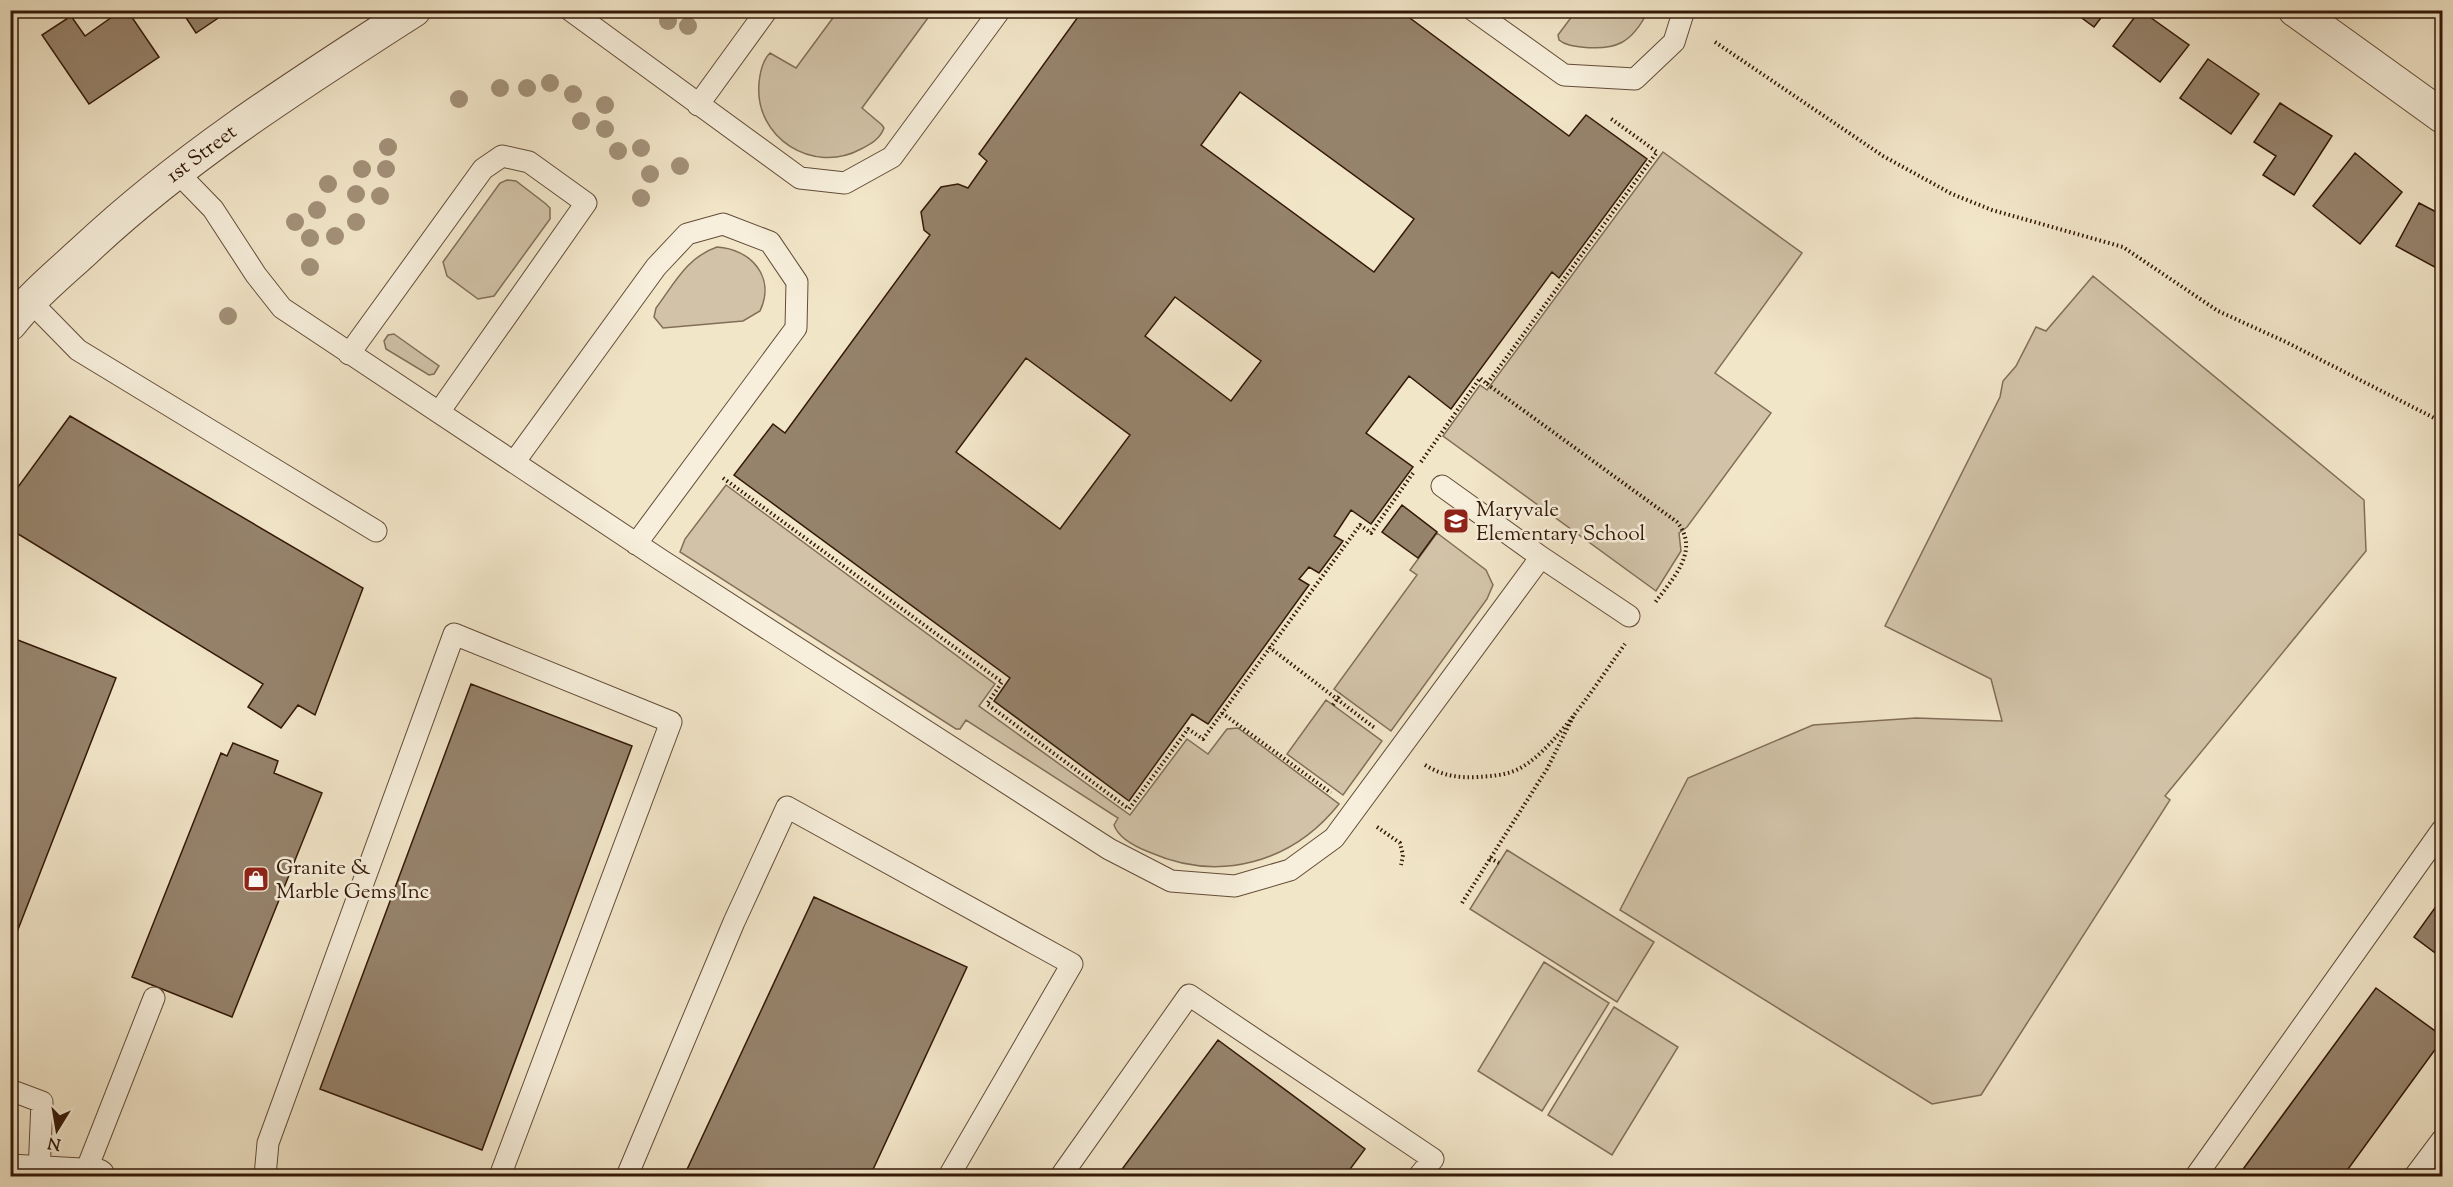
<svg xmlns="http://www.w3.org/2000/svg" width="2453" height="1187" font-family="'Sorts Mill Goudy',serif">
	<rect width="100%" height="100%" fill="#f2e6c9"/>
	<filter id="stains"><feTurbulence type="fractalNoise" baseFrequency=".00333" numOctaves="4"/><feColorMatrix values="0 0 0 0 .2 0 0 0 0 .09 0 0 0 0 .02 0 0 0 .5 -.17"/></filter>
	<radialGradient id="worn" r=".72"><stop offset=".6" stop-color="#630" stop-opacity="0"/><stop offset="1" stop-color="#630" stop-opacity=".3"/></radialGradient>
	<!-- green -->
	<path fill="#d2c3a8" stroke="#826e58" stroke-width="1.5" d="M838 11H933L862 108 882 125 884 128C880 139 871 144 861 149 813 175 754 138 759 83 760 72 762 61 770 53L796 68Z
		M1568 11H1648C1632 43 1616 51 1581 47 1573 46 1565 45 1559 40L1558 35 1573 15Z
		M1663 152 1802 253 1715 373 1771 413 1687 527 1679 533 1681 551 1656 591 1443 436 1480 385 1487 390Z
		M507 180 516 181 546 204 550 208V219L494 296 478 299 447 276 443 262 500 183Z
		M717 247C751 249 776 277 760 311L743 321 663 328 654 317 656 308C674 284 687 257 717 247Z
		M2093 276 2364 500 2366 551 2165 796 2170 800 1981 1095 1932 1104 1620 910 1688 778 1813 725 1916 718 2002 721 1991 679 1885 626 2000 397 2003 381 2016 366 2036 327 2046 331Z
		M394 334 439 366 434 374 429 375 386 349 384 341 388 335Z
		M726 485 995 684 979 706 1130 815 1187 739 1208 754 1227 729 1238 728 1339 804C1292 863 1219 883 1149 852 1136 847 1119 839 1114 825L1118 818 966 720 960 729H956L680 552 685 539Z
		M1437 533 1486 570 1493 585 1487 599 1391 731 1334 689 1417 575 1410 570Z
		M1326 700 1382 741 1343 795 1287 754Z
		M1507 850 1654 942 1617 1002 1470 909Z
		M1544 962 1609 1003 1542 1111 1478 1071Z
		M1614 1007 1678 1047 1612 1155 1548 1115Z"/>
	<!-- building -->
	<path fill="#96836c" stroke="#331807" stroke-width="1.5" fill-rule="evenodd" d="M122 10H127L159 57 89 104 42 35 71 16 85 36Z
		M181 10H230L196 33Z
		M1083 10H1399L1569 136 1586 115 1647 159 1559 278 1552 272 1451 409 1409 376 1366 433 1413 467 1371 524 1351 510 1334 536 1343 541 1319 573 1309 567 1299 579 1309 585 1208 724 1192 714 1129 801 994 701 1010 678 734 475 773 424 785 433 930 235 924 230 921 212 941 187 958 184 968 188 987 161 979 154ZM1240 92 1414 219 1374 272 1201 145ZM1175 297 1261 361 1231 401 1145 336ZM1026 358 1130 435 1060 529 956 452Z
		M2071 10H2107L2094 27Z
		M2140 10 2189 45 2160 82 2113 46Z
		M2208 59 2259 94 2231 134 2180 98Z
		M2280 103 2332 136 2294 195 2263 175 2276 156 2254 142Z
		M2355 153 2402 192 2360 244 2313 206Z
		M2419 203 2442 215V271L2396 246Z
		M70 416 363 588 315 715 298 705 281 728 248 707 263 684 10 529V498Z
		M1402 505 1437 532 1418 558 1382 532Z
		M10 637 116 678 10 950Z
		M471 684 632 746 482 1150 320 1089Z
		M233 743 278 761 274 773 322 793 232 1017 132 977 221 753 227 756Z
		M814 897 967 967 870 1176H684Z
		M2442 898V958L2414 937Z
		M2376 988 2442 1036V1040L2343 1176H2238Z
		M1218 1040 1365 1149 1345 1176H1117Z"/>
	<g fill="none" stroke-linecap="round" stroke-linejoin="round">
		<!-- service casing -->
		<g stroke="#634c38" stroke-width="23">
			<path id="service" d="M570 10 800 178 845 183 892 157 1000 10
				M1473 10 1564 75 1635 79 1674 42 1684 10
				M698 105 767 10
				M176 171 213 209 256 275 282 308 661 560 1109 849 1171 881 1235 886 1290 870 1334 838 1541 557 1442 486
				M30 301 78 350 376 531
				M349 354 483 169 502 156 529 162 586 203 439 412
				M515 461 656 267 687 234 723 224 770 242 797 282 796 328 636 544
				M1541 557 1629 616
				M10 1090 42 1102 39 1173
				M84 1176 154 998
				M265 1176 268 1143 454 634 671 722 500 1176
				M627 1176 734 922 787 807 1072 964 949 1176
				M1061 1176 1189 995 1433 1159 1419 1176
				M2196 1176 2442 830
				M2415 1176 2442 1140"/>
		</g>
		<!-- minor casing -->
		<g stroke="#634c38" stroke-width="35">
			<path id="minor" d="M2295 10 2442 116"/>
		</g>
		<!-- tertiary casing -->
		<g stroke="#634c38" stroke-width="35">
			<path id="tertiary" d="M10 324C32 296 60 273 85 250 185 156 299 84 414 10
				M10 1171 98 1176"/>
		</g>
		<!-- path -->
		<path stroke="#331807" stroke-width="4" stroke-dasharray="1.5 3" stroke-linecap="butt" d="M1715 42 1883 156 1952 194 1992 210 2123 247 2218 311 2286 342 2442 422
			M1487 384 1677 522C1701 551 1672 579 1654 604
			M1421 462 1480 378 1487 384 1657 152 1610 118
			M723 478 1002 682 987 704 1129 809 1188 729 1203 739 1360 525 1371 533 1413 473
			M1269 647 1376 729
			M1333 705 1341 694
			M1222 713 1331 793
			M1425 765C1443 776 1458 778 1478 777 1493 776 1509 775 1522 767 1557 747 1601 677 1625 644
			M1377 827 1400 843 1403 855 1401 865
			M1490 858 1499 863
			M1462 903 1547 769 1574 715"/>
		<!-- service -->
		<use href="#service" stroke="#f7efdc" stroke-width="21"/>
		<!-- minor -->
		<use href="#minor" stroke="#f7efdc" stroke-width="33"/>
		<!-- tertiary -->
		<use href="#tertiary" stroke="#f7efdc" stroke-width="33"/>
	</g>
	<!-- trees -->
	<g fill="#a39179">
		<circle cx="668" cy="21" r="9"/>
		<circle cx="688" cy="26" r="9"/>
		<circle cx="550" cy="83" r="9"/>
		<circle cx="500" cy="88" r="9"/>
		<circle cx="527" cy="88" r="9"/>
		<circle cx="573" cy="94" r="9"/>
		<circle cx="459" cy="99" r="9"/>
		<circle cx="605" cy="105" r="9"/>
		<circle cx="581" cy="121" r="9"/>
		<circle cx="605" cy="129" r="9"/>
		<circle cx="388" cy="147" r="9"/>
		<circle cx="641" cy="148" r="9"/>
		<circle cx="618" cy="151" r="9"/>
		<circle cx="680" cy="166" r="9"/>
		<circle cx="362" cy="169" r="9"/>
		<circle cx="386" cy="169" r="9"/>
		<circle cx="650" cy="174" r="9"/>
		<circle cx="328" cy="184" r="9"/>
		<circle cx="356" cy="194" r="9"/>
		<circle cx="380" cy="196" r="9"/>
		<circle cx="641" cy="198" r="9"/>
		<circle cx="317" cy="210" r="9"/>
		<circle cx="295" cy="222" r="9"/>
		<circle cx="356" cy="222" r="9"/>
		<circle cx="335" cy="236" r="9"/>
		<circle cx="310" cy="238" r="9"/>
		<circle cx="310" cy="267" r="9"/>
		<circle cx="228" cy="316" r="9"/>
	</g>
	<!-- icons -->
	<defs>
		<g id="school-square" transform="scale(1.35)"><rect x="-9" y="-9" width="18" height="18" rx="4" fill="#8f2418" stroke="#f7efdc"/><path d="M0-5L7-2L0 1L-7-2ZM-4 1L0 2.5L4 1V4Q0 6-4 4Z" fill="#fff"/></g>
		<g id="shop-square" transform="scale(1.35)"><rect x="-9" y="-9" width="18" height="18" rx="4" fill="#8f2418" stroke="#f7efdc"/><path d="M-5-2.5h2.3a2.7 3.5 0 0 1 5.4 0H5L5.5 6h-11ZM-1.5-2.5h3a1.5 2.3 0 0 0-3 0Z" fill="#fff"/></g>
	</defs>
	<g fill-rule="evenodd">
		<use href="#school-square" x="1456" y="521"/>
		<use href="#shop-square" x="256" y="879"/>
	</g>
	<g text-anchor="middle" stroke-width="5" stroke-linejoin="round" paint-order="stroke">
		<!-- street labels -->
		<g font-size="21" fill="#331807" stroke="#f7efdc">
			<text transform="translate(201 153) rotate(-37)" y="7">1st Street</text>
		</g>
		<!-- poi labels -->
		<g font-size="21" fill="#331807" stroke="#f7efdc" text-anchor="start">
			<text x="1476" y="516">Maryvale<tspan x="1476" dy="24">Elementary School</tspan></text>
			<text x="276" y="874">Granite &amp;<tspan x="276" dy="24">Marble Gems Inc</tspan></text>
		</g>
	</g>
	<!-- margin -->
	<rect width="2453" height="1187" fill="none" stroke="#f2e6c9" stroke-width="36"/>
	<rect x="12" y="12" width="2429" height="1163" fill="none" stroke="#331807" stroke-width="3"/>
	<rect x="18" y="18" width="2417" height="1151" fill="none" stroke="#331807" stroke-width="1.5"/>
	<!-- north arrow -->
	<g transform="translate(57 1130) rotate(191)" stroke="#f7efdc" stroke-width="4.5" paint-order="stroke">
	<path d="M0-4.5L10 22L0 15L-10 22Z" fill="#331807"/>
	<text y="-9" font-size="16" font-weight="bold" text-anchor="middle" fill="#331807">N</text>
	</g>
	<rect width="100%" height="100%" filter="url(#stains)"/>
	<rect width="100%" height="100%" fill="url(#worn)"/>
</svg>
